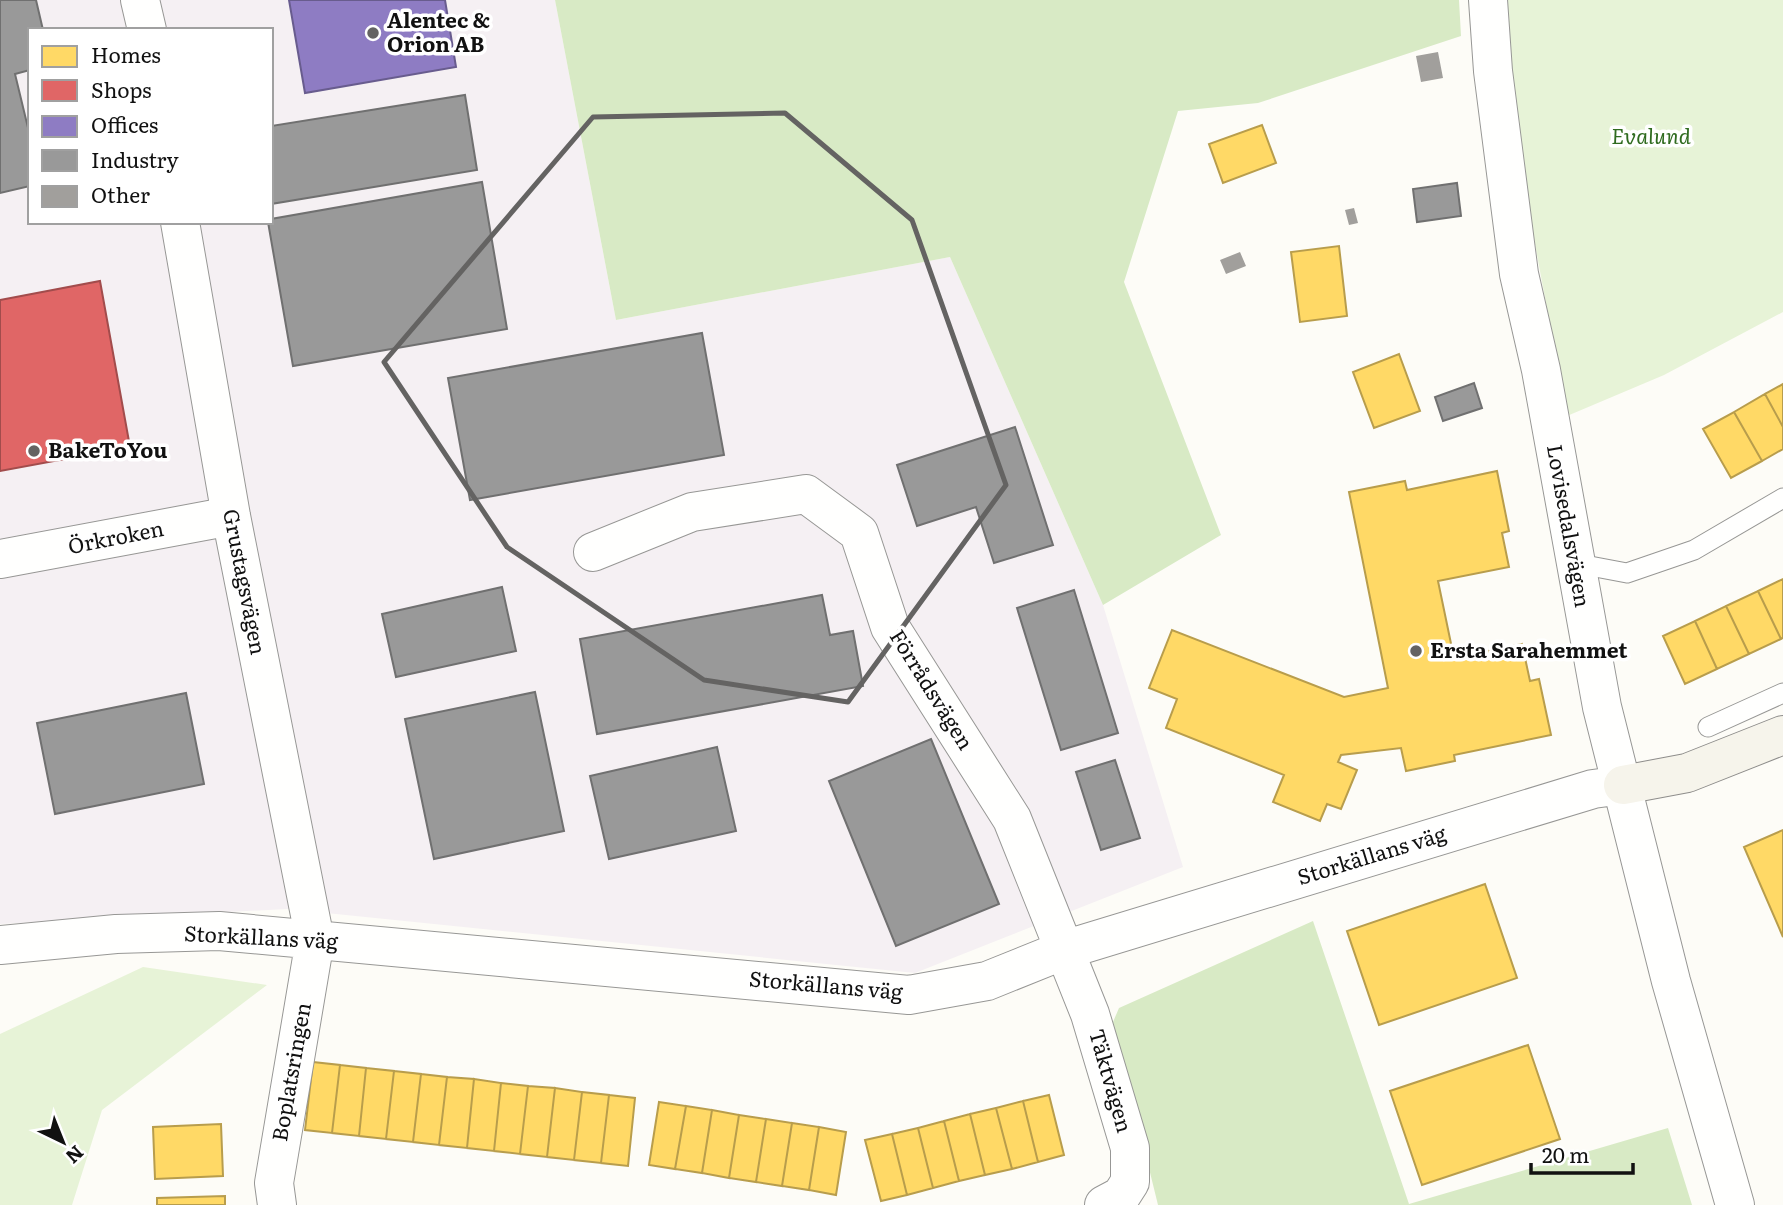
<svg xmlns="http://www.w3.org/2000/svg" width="1783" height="1205" font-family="Literata,serif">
	<rect width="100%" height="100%" fill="#fdfcf7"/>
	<!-- industrial -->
	<path fill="#f5f0f3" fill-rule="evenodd" d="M0 0H555L616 320 950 257 1103 605 1183 867 915 973 287 909 0 924ZM30 30H271V222H30Z"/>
	<!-- green -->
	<path fill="#e7f3d7" d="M1506 0H1783V312L1664 375 1567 416 1521 169Z
		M143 967 267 985 102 1110 72 1205H0V1034Z"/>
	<!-- forest -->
	<path fill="#d8eac5" d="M555 0H1459L1461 36 1258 103 1178 111 1124 282 1221 535 1103 605 950 257 616 320Z
		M1313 921 1409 1204 1668 1128 1692 1205H1158L1113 1022 1119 1008Z"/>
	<!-- homes -->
	<path fill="#ffd966" stroke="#b89d4c" stroke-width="2" d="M1262 125 1276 163 1223 183 1209 144Z
		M1339 246 1347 316 1300 322 1291 252Z
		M1399 354 1420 411 1374 428 1353 372Z
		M1783 384V427L1765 394Z
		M1765 394 1783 427V449L1762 461 1734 412Z
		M1734 412 1762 461 1731 478 1703 429Z
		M1497 471 1509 531 1502 533 1509 567 1438 581 1454 658 1522 644 1530 681 1539 679 1551 735 1454 755 1455 761 1406 771 1401 748 1341 755 1338 762 1357 770 1341 809 1327 804 1320 821 1273 802 1284 775 1166 728 1177 699 1149 688 1172 630 1344 697 1388 688 1349 492 1405 481 1407 490Z
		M1783 579V638L1781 639 1758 591Z
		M1758 591 1781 639 1749 654 1726 606Z
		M1726 606 1749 654 1717 669 1695 621Z
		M1695 621 1717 669 1685 684 1663 636Z
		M1783 830V937L1744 847Z
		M1485 884 1517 978 1379 1025 1347 931Z
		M1528 1045 1560 1139 1422 1185 1390 1091Z
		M313 1062 340 1065 332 1133 305 1130Z
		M340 1065 366 1068 359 1136 332 1133Z
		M366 1068 394 1071 386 1139 359 1136Z
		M394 1071 421 1074 413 1142 386 1139Z
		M421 1074 447 1077 439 1145 413 1142Z
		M447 1077 474 1079 467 1148 439 1145Z
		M474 1079 501 1083 494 1151 467 1148Z
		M501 1083 528 1086 520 1154 494 1151Z
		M528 1086 555 1088 547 1157 520 1154Z
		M555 1088 582 1092 574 1160 547 1157Z
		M582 1092 609 1095 601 1163 574 1160Z
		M609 1095 635 1098 628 1166 601 1163Z
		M1049 1095 1064 1155 1038 1162 1023 1101Z
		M1023 1101 1038 1162 1012 1169 996 1108Z
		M659 1102 686 1106 675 1169 649 1165Z
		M686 1106 712 1110 702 1173 675 1169Z
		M996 1108 1012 1169 985 1175 970 1114Z
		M712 1110 739 1115 729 1178 702 1173Z
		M970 1114 985 1175 959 1181 944 1121Z
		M739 1115 766 1119 756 1182 729 1178Z
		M766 1119 792 1123 782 1186 756 1182Z
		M944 1121 959 1181 933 1188 918 1128Z
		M792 1123 819 1127 809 1190 782 1186Z
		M221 1124 223 1176 155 1179 153 1127Z
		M819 1127 846 1132 836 1195 809 1190Z
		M918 1128 933 1188 907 1195 892 1134Z
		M892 1134 907 1195 881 1201 865 1140Z
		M225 1196V1205H157V1198Z"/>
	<!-- shops -->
	<path fill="#e06666" stroke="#a24c4c" stroke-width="2" d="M100 281 130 447 0 471V300Z"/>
	<!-- offices -->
	<path fill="#8e7cc3" stroke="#685c8e" stroke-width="2" d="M289 0H445L456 67 305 93Z"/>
	<!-- industry -->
	<path fill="#999" stroke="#707070" stroke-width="2" d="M0 0H36L43 30H30V70L15 74 30 136V186L0 193Z
		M465 95 477 170 271 204V126Z
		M482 182 507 329 293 366 268 222 271 219Z
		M1457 183 1461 216 1417 222 1413 189Z
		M702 333 724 455 470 500 448 378Z
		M1474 383 1482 408 1443 421 1435 397Z
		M1015 427 1053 545 994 563 976 507 917 526 897 465Z
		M502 587 516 651 396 677 382 614Z
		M1074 590 1118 733 1061 750 1017 608Z
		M822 595 830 635 853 631 863 686 597 734 580 639Z
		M535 692 564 831 434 859 405 719Z
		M186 693 204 784 55 814 37 723Z
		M931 739 999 904 896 946 829 781Z
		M717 747 736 831 609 859 590 776Z
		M1115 760 1140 838 1101 850 1076 772Z"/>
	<!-- building -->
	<path fill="#a19f9c" d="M1438 52 1443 78 1421 82 1416 56Z
		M1354 208 1358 223 1349 225 1345 210Z
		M1240 252 1246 266 1226 274 1220 260Z"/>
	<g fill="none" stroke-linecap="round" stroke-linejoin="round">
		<!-- lane casing -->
		<g stroke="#979795" stroke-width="21">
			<path id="lane" d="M1574 563 1627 573 1694 550 1783 498
				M1708 727 1783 693"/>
		</g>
		<!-- street casing -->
		<g stroke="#979795" stroke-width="40">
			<path id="street" d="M140 0 147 30
				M1488 0 1493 71 1519 274 1541 370 1602 707 1671 981 1735 1205
				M180 222 231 516 315 940 274 1183 277 1205
				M593 552 692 512 806 494 859 533 890 627 1012 819 1090 1014 1130 1148V1182L1121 1196 1104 1205
				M0 559 231 516
				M0 945 116 934 219 931 909 995 987 981 1064 950 1593 789 1623 785"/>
		</g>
		<!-- secondary casing -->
		<g stroke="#8e8d8b" stroke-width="40">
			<path id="secondary" d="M1623 785 1687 773 1783 735"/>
		</g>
		<!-- lane -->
		<use href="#lane" stroke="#fffffe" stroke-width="19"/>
		<!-- street -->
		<use href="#street" stroke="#fffffe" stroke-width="38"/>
		<!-- secondary -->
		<use href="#secondary" stroke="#f6f4eb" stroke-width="38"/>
	</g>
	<!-- marked area -->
	<path fill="none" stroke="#646362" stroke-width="5" stroke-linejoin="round" d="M785 113 912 220 1006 485 848 702 704 680 507 547 384 362 593 117Z"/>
	<!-- markers -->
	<g fill="#646362" stroke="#fff" stroke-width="2.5">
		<circle cx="373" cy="33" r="7"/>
		<circle cx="34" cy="451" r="7"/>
		<circle cx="1416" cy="651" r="7"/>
	</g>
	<g text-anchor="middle" stroke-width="7" stroke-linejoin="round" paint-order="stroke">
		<!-- poi labels -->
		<g font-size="21" font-weight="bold" fill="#111" stroke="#fff" text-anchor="start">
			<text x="387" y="28">Alentec &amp;<tspan x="387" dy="24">Orion AB</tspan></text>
			<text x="48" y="458">BakeToYou</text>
			<text x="1430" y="658">Ersta Sarahemmet</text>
		</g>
		<!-- park labels -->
		<g font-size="21" font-style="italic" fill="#2f6b1f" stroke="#fff">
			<text x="1651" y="144">Evalund</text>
		</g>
		<!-- street labels -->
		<g font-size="21" fill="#111" stroke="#fff">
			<text transform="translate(1568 526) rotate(80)" y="7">Lovisedalsvägen</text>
			<text transform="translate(116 538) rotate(-11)" y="7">Örkroken</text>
			<text transform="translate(244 582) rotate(79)" y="7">Grustagsvägen</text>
			<text transform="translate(931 690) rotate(58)" y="7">Förrådsvägen</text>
			<text transform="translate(1372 856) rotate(-17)" y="7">Storkällans väg</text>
			<text transform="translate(261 938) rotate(3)" y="7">Storkällans väg</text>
			<text transform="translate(826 986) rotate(5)" y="7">Storkällans väg</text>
			<text transform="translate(292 1072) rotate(-80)" y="7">Boplatsringen</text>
			<text transform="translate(1110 1081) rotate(74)" y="7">Täktvägen</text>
		</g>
	</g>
	<!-- legend -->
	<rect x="28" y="28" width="245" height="196" fill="#ffffff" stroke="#a0a0a0" stroke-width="2"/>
	<rect x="42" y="46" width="35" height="21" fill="#ffd966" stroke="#a0a0a0" stroke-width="2"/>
	<text x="91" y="63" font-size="21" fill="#111111">Homes</text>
	<rect x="42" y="80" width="35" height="21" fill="#e06666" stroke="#a0a0a0" stroke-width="2"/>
	<text x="91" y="98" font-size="21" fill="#111111">Shops</text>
	<rect x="42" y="116" width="35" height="21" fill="#8e7cc3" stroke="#a0a0a0" stroke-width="2"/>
	<text x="91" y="133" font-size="21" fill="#111111">Offices</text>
	<rect x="42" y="150" width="35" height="21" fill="#999999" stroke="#a0a0a0" stroke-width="2"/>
	<text x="91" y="168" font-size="21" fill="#111111">Industry</text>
	<rect x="42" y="186" width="35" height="21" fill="#a19f9c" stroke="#a0a0a0" stroke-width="2"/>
	<text x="91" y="203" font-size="21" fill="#111111">Other</text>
	<!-- north arrow -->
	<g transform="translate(63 1142) rotate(137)" stroke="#ffffff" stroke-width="5" paint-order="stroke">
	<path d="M0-5L12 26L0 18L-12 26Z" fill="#111111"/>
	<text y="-10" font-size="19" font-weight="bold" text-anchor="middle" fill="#111111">N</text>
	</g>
	<!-- scale -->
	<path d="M1531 1163v10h102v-10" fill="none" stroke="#111111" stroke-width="3.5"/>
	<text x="1542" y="1163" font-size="21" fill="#111111" stroke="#ffffff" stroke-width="5" paint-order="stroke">20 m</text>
</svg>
